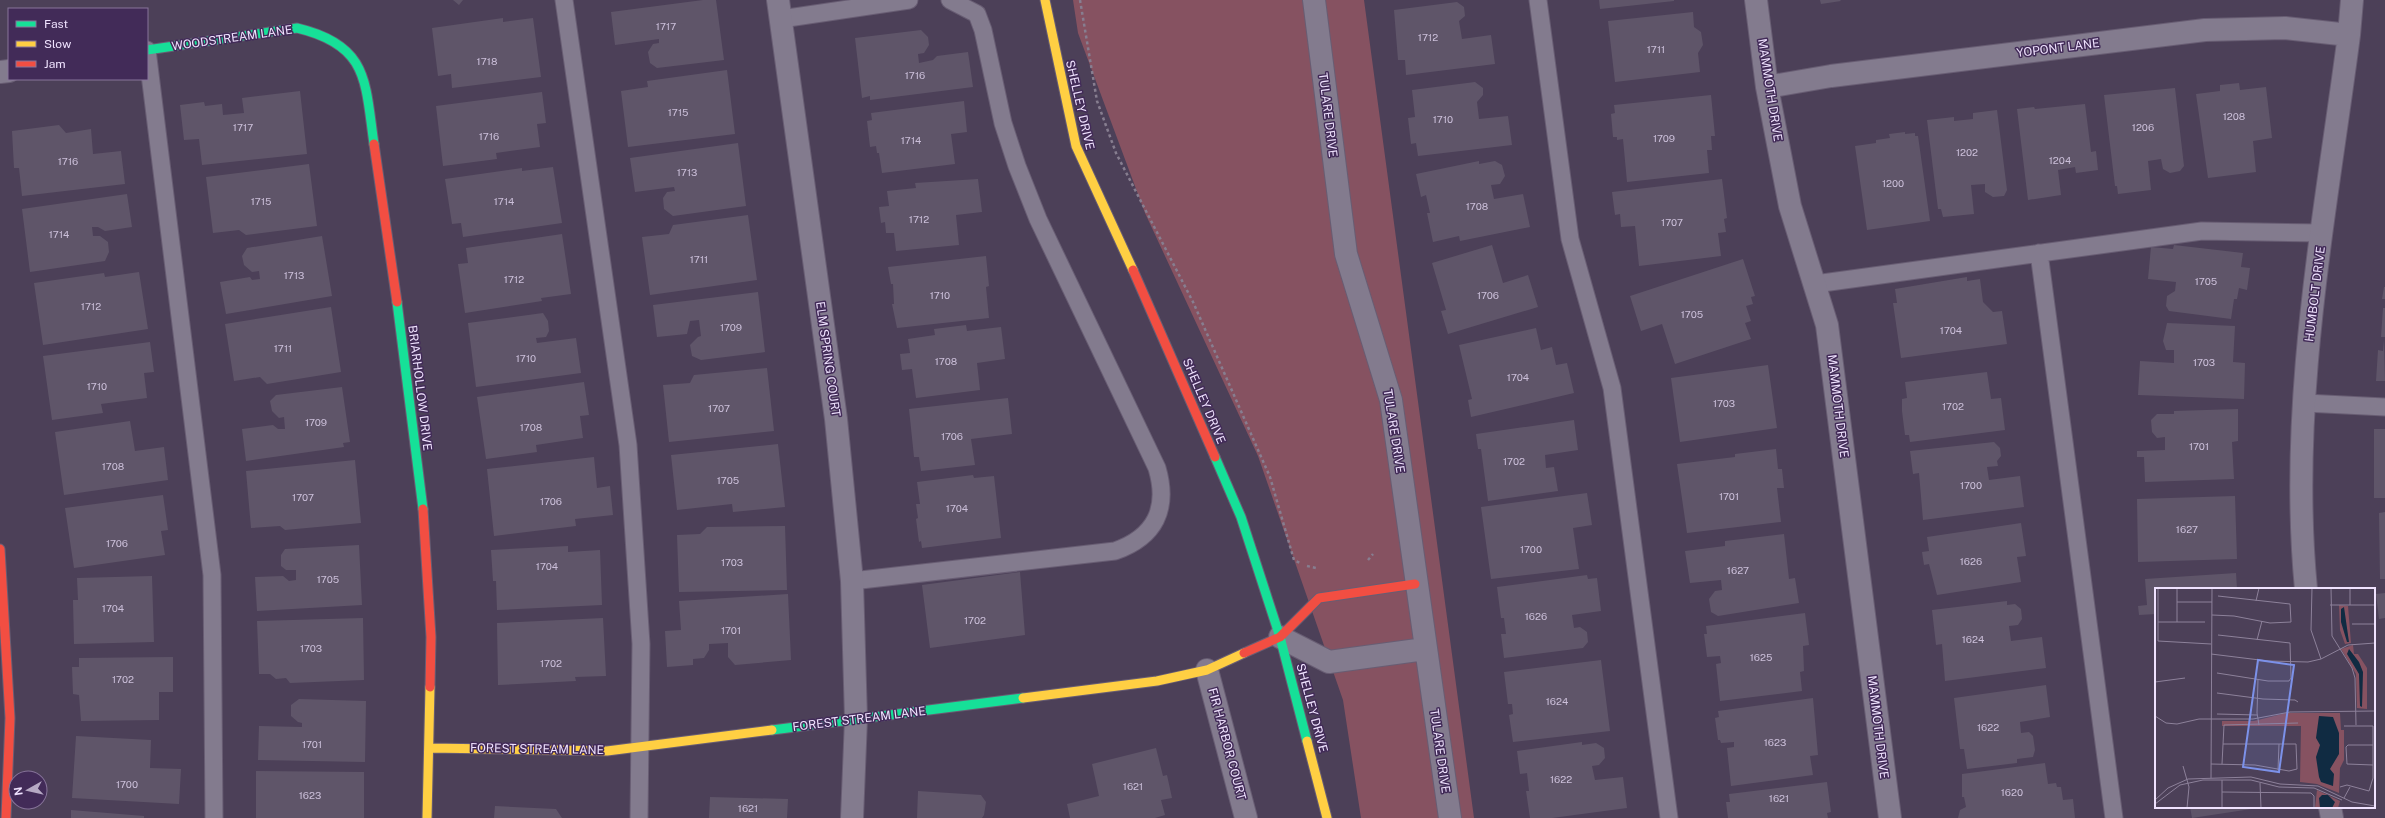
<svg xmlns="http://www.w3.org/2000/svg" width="2385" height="818" font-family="'Public Sans',sans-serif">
	<rect width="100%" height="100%" fill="#4c4058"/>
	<!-- green -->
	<path fill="#865261" d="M1073 0H1364L1474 818H1361L1343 700 1258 456 1145 213 1078 33Z"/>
	<!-- building -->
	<path fill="#5f5569" d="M453 0H463L459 5Z
		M703 0H716L724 60 657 68 650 63 648 52 653 44 659 43V39L615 45 611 12Z
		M1599 0H1674V1L1600 9Z
		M1820 0H1840L1841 1 1821 4Z
		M1457 2 1464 7 1465 16 1459 21 1462 39 1491 35 1495 64 1406 75 1405 60H1398L1394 10Z
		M1693 12 1694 27 1701 32 1703 45 1698 53 1700 72 1615 82 1608 21Z
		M503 18V22L533 18 541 77 452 88 451 74 438 76 432 28Z
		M921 30 928 37 929 45 924 53 918 54 919 63 933 60 937 56 968 52 973 87 870 100V96L862 98 855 38Z
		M727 70 735 134 628 147 621 91 648 87 647 81Z
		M1475 82 1483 88V95L1477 102 1479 119 1508 116 1512 145 1418 156 1416 143 1411 144 1408 118 1415 117 1412 90Z
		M2239 83 2240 90 2266 87 2272 138 2253 141 2256 172 2208 178 2196 94 2220 91V85Z
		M2175 88 2184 166 2180 171 2170 173 2163 169 2161 159 2148 161 2151 190 2118 194 2117 186H2115L2104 95Z
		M300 91 307 154 202 165 199 139 184 140 180 105 204 102 205 106 222 104 223 115 244 113 242 98Z
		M542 92 546 123 537 124 540 147 496 153 497 159 443 166 436 106Z
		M1711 95 1715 136H1711L1712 150H1707L1709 173 1627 182 1623 139 1617 140V137H1613L1611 114 1615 113 1614 105Z
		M964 101 967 132 951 134 955 164 882 173 879 153H877L876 146 870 147 867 121 872 120 871 113Z
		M2085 104 2091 152 2096 151 2098 170 2076 173 2075 167 2058 170 2061 195 2028 200 2017 109 2034 107 2035 109Z
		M1997 110 2007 190 2004 196 1993 197 1985 192V184L1971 185 1974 214 1943 217 1941 209H1938L1927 120 1954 117V121L1973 119V113Z
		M59 125 66 133 91 129 93 154 121 151 125 184 22 196 19 168H14L12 131Z
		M1905 132V134L1915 133V136H1918L1930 221 1867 230 1855 146 1876 143V140L1890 138 1889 134Z
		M738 143 746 206 673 216 664 209 663 198 667 192 675 191 674 187 635 192 630 158Z
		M1479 161V164L1495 161 1502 165 1505 176 1500 184 1491 185 1494 199 1523 194 1530 227 1460 241 1459 236 1433 242 1427 213H1430L1426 195 1421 197 1416 174Z
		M309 164 317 226 246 235 239 230 213 233 206 177Z
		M553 167 562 223 463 237 461 223 452 224 445 179 522 168V171Z
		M978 179 982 212 956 215 959 245 896 251 894 233H886L885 222 881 223 879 207 889 206 887 191 916 188 915 183Z
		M1722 179 1727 218 1724 219 1726 232 1718 233 1721 256 1639 266 1635 226 1621 227 1620 214 1615 215 1612 192Z
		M127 194 132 227 105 231 98 227H92L93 236H100L108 242 109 252 105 261 30 272 22 209Z
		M748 215 757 280 650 295 642 237 669 234 673 225Z
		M562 234 571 294 541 298 542 301 465 313 458 264 468 263 466 248Z
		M322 236 332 296 226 314 220 282 250 277 252 280 260 279 259 271 252 272 244 265 242 256 247 248Z
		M1492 245 1503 283 1528 275 1538 307 1448 334 1441 311 1446 310 1432 263Z
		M2174 245 2243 253 2241 267 2250 268 2247 290 2239 288 2237 299H2234L2231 319 2169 311 2166 306 2167 296 2175 291 2176 282 2148 279 2151 247 2173 249Z
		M986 256 989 286 986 287 989 318 897 328 892 304H894L893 284H891L888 267Z
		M1743 259 1755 296 1751 297 1753 304 1746 306 1751 321 1745 323 1751 339 1675 364 1662 324 1641 331 1630 296Z
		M139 272 148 329 43 345 34 283 104 273 105 277Z
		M1967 277V281L1980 279 1983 302 1993 312 2002 311 2007 344 1901 358 1893 303H1897L1895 289Z
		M2384 287H2385V299H2382Z
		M758 292 765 352 701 360 692 356 690 345 698 337 701 336 699 320 690 321 687 334 657 337 653 305Z
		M331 307 341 372 267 384 260 377 234 381 225 324Z
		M2383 308H2385V337H2381Z
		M543 313 548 321 549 331 546 337 536 338 537 343 576 338 581 373 476 387 468 323Z
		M2167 323 2235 326 2233 362 2245 363 2244 399 2138 395 2140 361 2174 363V350H2166L2163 341Z
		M966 325 967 331 1001 327 1005 359 977 363 980 390 916 398 912 369 902 370 900 354 910 353 908 339 935 335 934 329Z
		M1536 328 1541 350 1552 347 1556 365 1567 363 1574 393 1471 417 1468 400 1472 399 1459 345Z
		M2384 340 2385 381H2376L2378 350 2383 351Z
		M150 342 154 372 144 373 147 398 101 404 103 413 52 420 43 356Z
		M1768 365 1777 428 1680 442 1671 378Z
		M767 368 774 431 669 442 663 385 690 383 694 375Z
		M1987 372 1991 399 2001 398 2005 430 1910 442 1909 435H1905L1902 411V399L1907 398 1905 382Z
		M584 382 589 415 580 416 583 438 536 445 537 452 486 459 477 397Z
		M342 387 350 442 343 443 344 447 246 461 242 429 273 425 278 429H285L284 417 279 418 272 411 270 401 276 395Z
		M1008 398 1012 434 971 439 975 465 921 471 919 457H914L909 409Z
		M2238 409V441L2232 442 2234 479 2145 482 2144 457H2137V451L2165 450V437L2157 438 2152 432 2151 420 2157 414H2174V411Z
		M1574 420 1578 450 1545 455 1546 468 1554 467 1558 491 1488 501 1481 449H1478L1476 434Z
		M130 421 135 451 164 447 168 480 64 495 55 432Z
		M2374 429H2385V498H2374Z
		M1994 442 2000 448 2001 456 1997 461 1998 466 1987 467 1989 480 2020 476 2024 507 1923 520 1919 473 1913 474 1910 451Z
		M778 444 785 507 733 512 732 504 677 510 671 455Z
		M1776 449 1778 469H1782L1784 488H1777L1781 522 1687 533 1677 464 1735 457V454Z
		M594 457 597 488 610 486 613 515 575 519 576 526 494 536 487 469Z
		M355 460 361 523 285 530 280 526 251 528 246 471Z
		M973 475 974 478 994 476 1001 538 922 548 921 541 919 542 916 519 918 518 916 504H920L917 482Z
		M1587 493 1592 525 1573 528 1579 569 1491 579 1481 507Z
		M163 495 168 530 161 531 165 555 74 568 65 508Z
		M2235 496 2237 559 2138 562 2137 499Z
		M2385 512V579H2380L2379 513Z
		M2021 523 2026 556 2017 557 2021 582 1937 595 1929 564 1924 565 1922 552 1929 551 1927 537Z
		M785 526 787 590 679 592 677 535 700 534 707 527Z
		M1784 534 1789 579 1795 578 1799 603 1718 616 1711 612 1709 599 1715 591 1722 590 1721 580 1690 583 1685 551 1725 546V541Z
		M359 545 362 605 257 611 255 577 283 576 289 581 296 580V570H286L281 566V555L285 549Z
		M568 546V552L600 550 602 605 497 610 496 581H493L491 550Z
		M1020 572 1025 635 930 648 922 585Z
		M2236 573 2237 589H2156V614L2139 615 2138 606 2147 605 2145 579Z
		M1587 575 1588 579 1597 578 1601 611 1572 615 1574 628 1580 627 1587 632 1588 642 1583 648 1504 658 1501 634H1506L1504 618H1501L1497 587Z
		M152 576 154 642 74 644 73 600H78L77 578Z
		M2385 593V618L2379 619 2376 594Z
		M788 594 791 660 735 665 728 657V643L709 644V650L704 658 693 659V665L667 667 665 631 681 630 679 601Z
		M2007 601V605L2015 604 2021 609 2022 619 2018 625 2009 626 2011 641 2042 637 2046 668 1945 681 1942 644 1936 645 1932 610Z
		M1805 613 1809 645 1803 646 1804 671 1800 672 1802 691 1720 701 1716 664 1721 663 1720 656 1707 657 1704 634H1707L1706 626Z
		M363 618 364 680 290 683 286 678 276 679 270 674H259L257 621Z
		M603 618 606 676 575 677 576 681 498 685 497 623Z
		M173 657V692H159V720L81 721 79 695 73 694 72 667H79V658Z
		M1601 660 1610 731 1513 742 1509 715 1513 714 1512 704H1508L1504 672Z
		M2046 685 2050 717 2020 722 2021 733 2029 732 2033 736 2035 750 2033 757 2017 759V763L1967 769 1964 749H1960L1954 698Z
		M1813 698 1818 755 1810 756 1813 775 1731 786 1727 748 1734 747V742L1721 743 1720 740H1718L1715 718 1719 717 1718 711Z
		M299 699 366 701 365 762 258 760 259 726 302 727V723L298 722 291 716V705Z
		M76 736 151 740 150 768 181 769 179 804 72 798Z
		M1582 742V745L1596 743 1604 748 1605 758 1599 765 1592 766 1595 780 1623 777 1627 808 1552 818H1530L1526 791H1529L1527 773 1520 774 1517 751Z
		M1156 748 1163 776 1167 775 1172 798 1161 800 1165 815 1155 818H1070L1067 804 1099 796 1092 764Z
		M2045 763 2048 784 2056 783 2057 787H2061L2063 800 2073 799 2075 818H1958L1960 810 1966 807 1964 797H1962V774Z
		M256 771 364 772V818H256Z
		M1827 782 1831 812 1827 813 1828 818H1728L1726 802H1730L1729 794Z
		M918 791 981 795 986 802 984 815 982 818H917Z
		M710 797 788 799 787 818H709Z
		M495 806 556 809 562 818H494Z
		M2190 807H2258V808L2192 818Z
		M71 810 144 816V818H71Z"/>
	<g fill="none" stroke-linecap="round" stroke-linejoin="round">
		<!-- lane casing -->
		<g stroke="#685d73" stroke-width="19">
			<path id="lane" d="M564 0 628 445 641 644 639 818
				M1538 0 1570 239 1612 388 1669 818
				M781 19 909 0
				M147 50 212 575 214 818
				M2039 253 2114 818
				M1815 284 2202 231 2322 233
				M2305 403 2385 407
				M852 581 1115 551C1155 537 1169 509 1157 468L1038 219 1017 166 1003 123 983 30 977 14 950 0"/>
		</g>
		<!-- street casing -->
		<g stroke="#685d73" stroke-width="24">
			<path id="street" d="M778 0 836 419 852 581 856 719 852 818
				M1314 0 1346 254 1391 400 1450 818
				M1756 0 1767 87 1790 206 1827 325 1890 818
				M0 72 9 71
				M1767 87 1831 76 2205 30 2285 28 2349 35
				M2306 589C2288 404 2325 218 2349 35L2352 0
				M1280 637 1329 662 1425 649
				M1207 670 1246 818
				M2330 807 2332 818"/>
		</g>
		<!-- fast casing -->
		<g stroke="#685d73" stroke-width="11">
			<path id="fast" d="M147 50 297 28C369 45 365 82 374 144
				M397 302 423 509
				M1215 457 1241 517 1280 637 1307 741
				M772 730 1023 698"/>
		</g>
		<!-- slow casing -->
		<g stroke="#685d73" stroke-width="11">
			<path id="slow" d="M1045 0 1076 146 1133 270
				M1023 698 1157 681 1207 670 1244 653
				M1307 741 1327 818
				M429 748 607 751 772 730
				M427 818 430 687"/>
		</g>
		<!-- jam casing -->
		<g stroke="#685d73" stroke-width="11">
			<path id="jam" d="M374 144 397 302
				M1133 270 1215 457
				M423 509 431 637 430 687
				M0 549 10 718 6 818
				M1244 653 1280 637 1319 598 1415 584"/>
		</g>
		<!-- path -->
		<path stroke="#877e90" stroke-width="2.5" stroke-dasharray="3 3" stroke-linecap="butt" d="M1080 0 1097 101 1116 153 1193 302 1270 477 1294 560 1300 563
			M1368 560 1373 554
			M1307 566 1316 568"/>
		<!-- lane -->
		<use href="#lane" stroke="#837b8e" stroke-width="17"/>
		<!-- street -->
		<use href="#street" stroke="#837b8e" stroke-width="22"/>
		<!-- fast -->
		<use href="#fast" stroke="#16e098" stroke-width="9"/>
		<!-- slow -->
		<use href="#slow" stroke="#ffcf43" stroke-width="9"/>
		<!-- jam -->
		<use href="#jam" stroke="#f24e42" stroke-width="9"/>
	</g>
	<g text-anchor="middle" stroke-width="3" stroke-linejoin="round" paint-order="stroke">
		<!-- number labels -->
		<g font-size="10" fill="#cbbfd9">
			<text x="666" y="30">1717</text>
			<text x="1428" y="41">1712</text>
			<text x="1656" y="53">1711</text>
			<text x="487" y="65">1718</text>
			<text x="915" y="79">1716</text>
			<text x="678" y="116">1715</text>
			<text x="2234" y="120">1208</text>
			<text x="1443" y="123">1710</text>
			<text x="243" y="131">1717</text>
			<text x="2143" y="131">1206</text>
			<text x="489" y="140">1716</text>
			<text x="1664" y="142">1709</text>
			<text x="911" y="144">1714</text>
			<text x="1967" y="156">1202</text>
			<text x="2060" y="164">1204</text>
			<text x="68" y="165">1716</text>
			<text x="687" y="176">1713</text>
			<text x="1893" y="187">1200</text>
			<text x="261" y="205">1715</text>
			<text x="504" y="205">1714</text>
			<text x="1477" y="210">1708</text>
			<text x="919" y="223">1712</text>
			<text x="1672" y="226">1707</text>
			<text x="59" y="238">1714</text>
			<text x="699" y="263">1711</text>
			<text x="294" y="279">1713</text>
			<text x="514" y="283">1712</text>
			<text x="2206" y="285">1705</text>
			<text x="940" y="299">1710</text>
			<text x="1488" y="299">1706</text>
			<text x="91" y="310">1712</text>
			<text x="1692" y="318">1705</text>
			<text x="731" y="331">1709</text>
			<text x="1951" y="334">1704</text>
			<text x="283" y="352">1711</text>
			<text x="526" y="362">1710</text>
			<text x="946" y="365">1708</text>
			<text x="2204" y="366">1703</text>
			<text x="1518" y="381">1704</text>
			<text x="97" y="390">1710</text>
			<text x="1724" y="407">1703</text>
			<text x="1953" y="410">1702</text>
			<text x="719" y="412">1707</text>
			<text x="316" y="426">1709</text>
			<text x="531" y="431">1708</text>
			<text x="952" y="440">1706</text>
			<text x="2199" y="450">1701</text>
			<text x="1514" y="465">1702</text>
			<text x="113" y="470">1708</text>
			<text x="728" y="484">1705</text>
			<text x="1971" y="489">1700</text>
			<text x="1729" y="500">1701</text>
			<text x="303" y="501">1707</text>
			<text x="551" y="505">1706</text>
			<text x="957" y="512">1704</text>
			<text x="2187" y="533">1627</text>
			<text x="117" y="547">1706</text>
			<text x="1531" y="553">1700</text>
			<text x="1971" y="565">1626</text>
			<text x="732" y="566">1703</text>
			<text x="547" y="570">1704</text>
			<text x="1738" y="574">1627</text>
			<text x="328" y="583">1705</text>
			<text x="113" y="612">1704</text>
			<text x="1536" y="620">1626</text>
			<text x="975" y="624">1702</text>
			<text x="731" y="634">1701</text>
			<text x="1973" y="643">1624</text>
			<text x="311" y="652">1703</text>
			<text x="1761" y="661">1625</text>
			<text x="551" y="667">1702</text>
			<text x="123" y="683">1702</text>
			<text x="1557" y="705">1624</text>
			<text x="1988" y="731">1622</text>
			<text x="1775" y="746">1623</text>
			<text x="312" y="748">1701</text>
			<text x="1561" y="783">1622</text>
			<text x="127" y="788">1700</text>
			<text x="1133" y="790">1621</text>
			<text x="2012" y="796">1620</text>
			<text x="310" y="799">1623</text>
			<text x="1779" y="802">1621</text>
			<text x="748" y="812">1621</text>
		</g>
		<!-- street labels -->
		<g font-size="12" fill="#efe2fe" stroke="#422b58">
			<text transform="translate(232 38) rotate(-8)" y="4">WOODSTREAM LANE</text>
			<text transform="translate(2058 48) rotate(-7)" y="4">YOPONT LANE</text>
			<text transform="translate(1770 90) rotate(81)" y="4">MAMMOTH DRIVE</text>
			<text transform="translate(1080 105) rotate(77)" y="4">SHELLEY DRIVE</text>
			<text transform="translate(1328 115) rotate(83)" y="4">TULARE DRIVE</text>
			<text transform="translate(2315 294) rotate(-83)" y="4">HUMBOLT DRIVE</text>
			<text transform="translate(828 359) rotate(82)" y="4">ELM SPRING COURT</text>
			<text transform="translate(420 388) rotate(83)" y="4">BRIARHOLLOW DRIVE</text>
			<text transform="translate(1204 401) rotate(67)" y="4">SHELLEY DRIVE</text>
			<text transform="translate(1838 406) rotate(83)" y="4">MAMMOTH DRIVE</text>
			<text transform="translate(1394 431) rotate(81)" y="4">TULARE DRIVE</text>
			<text transform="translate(1312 708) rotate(75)" y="4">SHELLEY DRIVE</text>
			<text transform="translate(859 719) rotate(-7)" y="4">FOREST STREAM LANE</text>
			<text transform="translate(1878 727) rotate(83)" y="4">MAMMOTH DRIVE</text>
			<text transform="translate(1227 744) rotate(75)" y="4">FIR HARBOR COURT</text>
			<text transform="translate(537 749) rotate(1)" y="4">FOREST STREAM LANE</text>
			<text transform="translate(1440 751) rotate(82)" y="4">TULARE DRIVE</text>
		</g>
	</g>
	<!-- overview -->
	<g transform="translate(2155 588)">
		<rect width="220" height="220" fill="#4c4058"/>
		<path d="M184 17 193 18 196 55 190 56 185 42ZM198 57 199 66H203L212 80V121L202 120 201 86 186 61ZM131 125H185L186 142H189V172L185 180 184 205 162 196 145 194 146 138H67V133H99ZM162 202 185 213 183 220H160Z" fill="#865261"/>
		<path d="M189 19 194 54H192L186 34V21ZM194 61 204 74 208 84 207 119 205 118 204 86 192 66ZM164 128 178 129 184 145V166L175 181 179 186 178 198 166 194 164 189 161 169 165 157 161 150ZM167 207H173L180 214 177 220H165L164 210Z" fill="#102b42"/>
		<path fill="none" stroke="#8d819a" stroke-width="1" d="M3 0V53L56 56M157 0 156 42 166 71M176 0 177 48 197 80 200 90 201 137M195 0V17M101 13 104 0M22 14H57M175 17H220M57 27 79 28 115 35 136 34 135 16 63 8M3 34H50M22 34V0M197 36H220M102 52 107 33M56 66 113 73 153 74 166 71 193 57 220 55M62 85 113 93H134L136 90 135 55 63 47M103 91 102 125 104 137M0 94 30 90M62 105 108 111 140 112 143 114M62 126 102 127M0 128 11 135 22 136 44 131H98L135 124 220 123M56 176 100 177 134 183 142 181 141 156H68M67 176 69 137 143 135M218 177 192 176 191 159 193 157H218M28 178 34 199 32 220M123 182 124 156M56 190 57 0M105 195 106 220M185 199 192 197 214 203 218 190V138H189M67 204 156 205 159 208V220M189 210 195 199M0 212 13 200 33 191 96 189 125 196 163 198 197 214 220 218M0 216 25 197 48 192H96L124 199 159 200 187 212M67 220V192"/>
		<path fill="#7c91e9" fill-opacity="0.15" stroke="#7c91e9" stroke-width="2" d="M103 72 139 77 124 184 88 179Z"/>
		<rect width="220" height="220" fill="none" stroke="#efe2fe" stroke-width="2"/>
	</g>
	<!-- legend -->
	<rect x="8" y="8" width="140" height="72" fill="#422b58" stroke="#87749a"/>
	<rect x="16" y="21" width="20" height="6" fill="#16e098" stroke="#87749a"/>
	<text x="44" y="28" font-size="12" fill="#efe2fe">Fast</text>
	<rect x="16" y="41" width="20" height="6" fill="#ffcf43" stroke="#87749a"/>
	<text x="44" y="48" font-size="12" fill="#efe2fe">Slow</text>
	<rect x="16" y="61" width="20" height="6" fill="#f24e42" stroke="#87749a"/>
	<text x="44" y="68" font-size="12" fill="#efe2fe">Jam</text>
	<!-- north arrow -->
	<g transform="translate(28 790) rotate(262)"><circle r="19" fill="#422b58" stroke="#87749a"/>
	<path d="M0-3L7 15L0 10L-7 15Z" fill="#b6a9c4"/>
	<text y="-6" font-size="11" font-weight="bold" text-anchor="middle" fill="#efe2fe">N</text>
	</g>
</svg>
